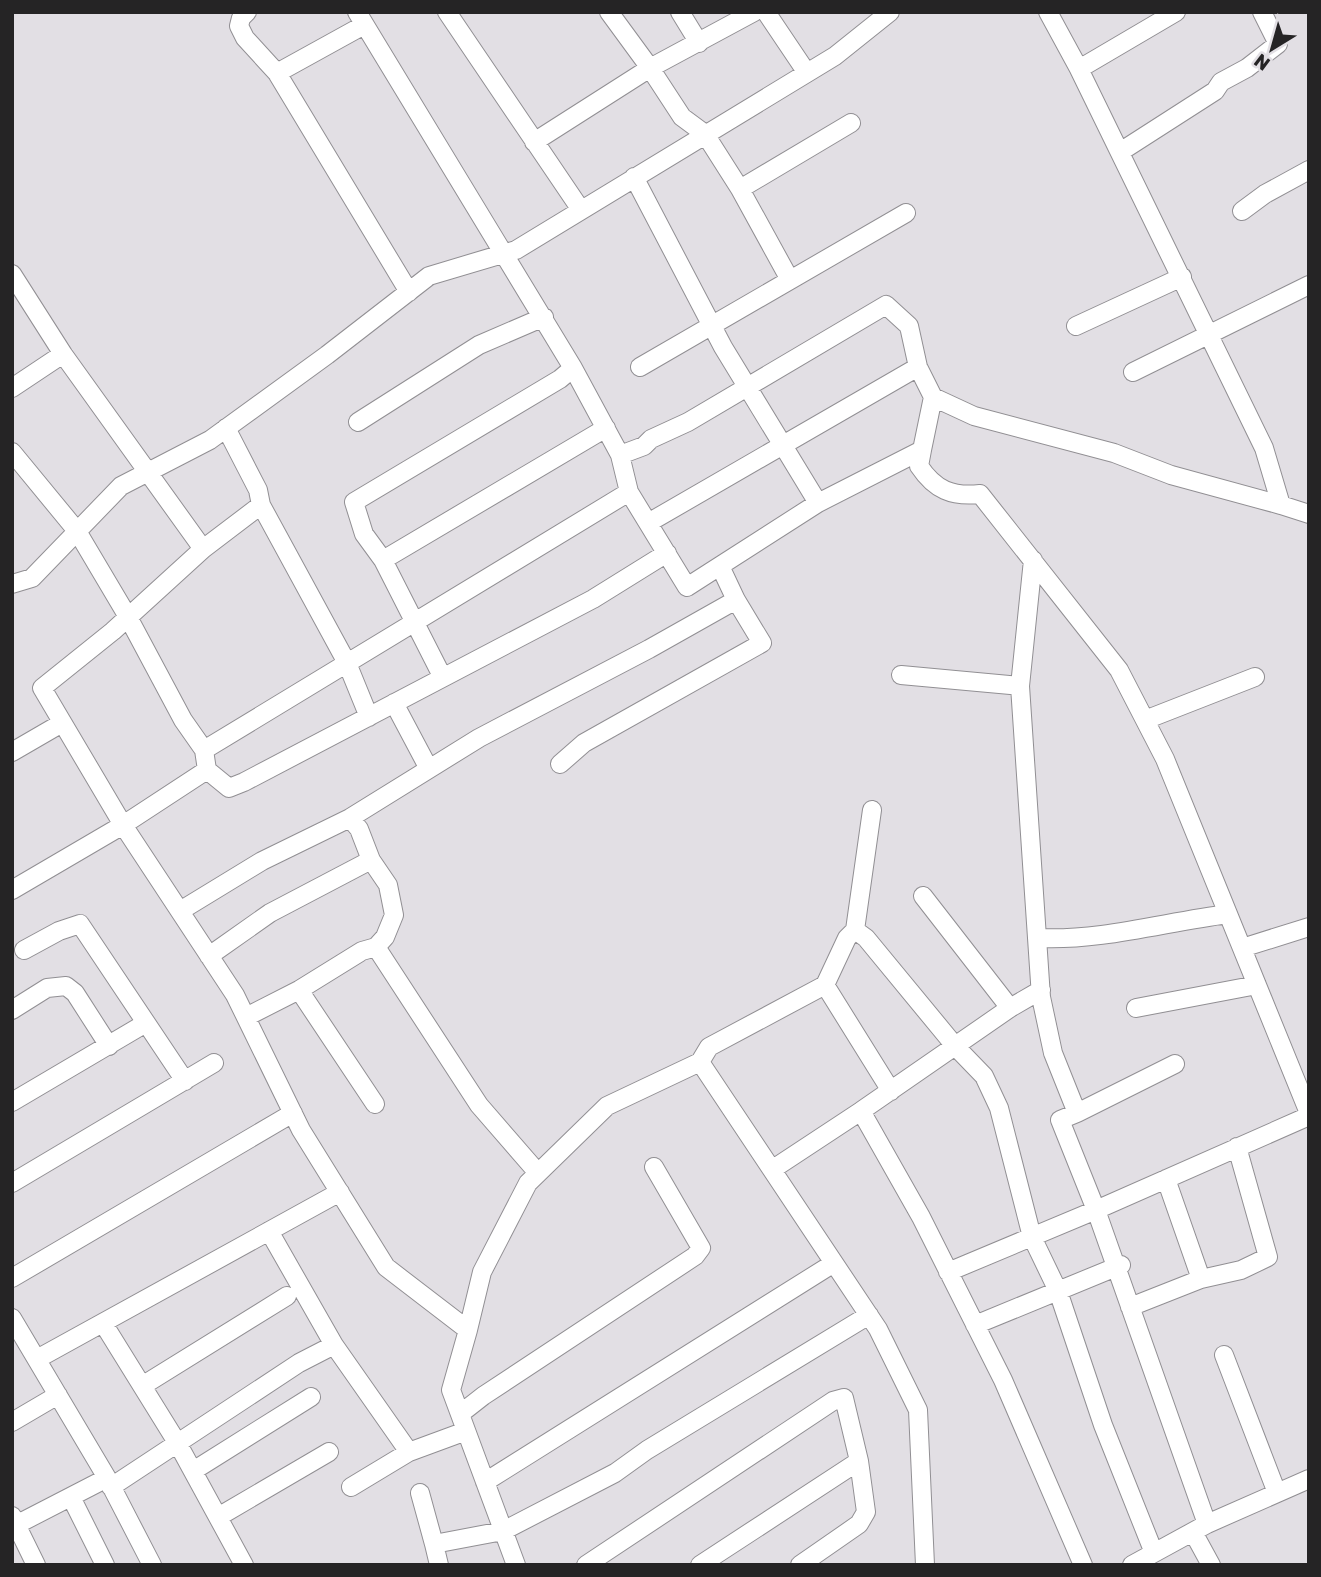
<svg xmlns="http://www.w3.org/2000/svg" width="1321" height="1577" font-family="Rubik,sans-serif">
	<rect width="100%" height="100%" fill="#e2dfe4"/>
	<g fill="none" stroke-linecap="round" stroke-linejoin="round">
		<!-- minor casing -->
		<g stroke="#918f93" stroke-width="20">
			<path id="minor" d="M247 12 241 18 239 26 245 38 277 73 409 292
				M357 12 573 368 620 455 629 492
				M447 12 581 210
				M609 12 650 68 682 117 705 134 740 189 790 280
				M680 12 699 43
				M766 12 807 73
				M1079 69 1176 12
				M277 73 364 25
				M534 142 650 68 754 12
				M1120 152 1215 91 1221 82 1247 68 1278 44 1262 12
				M634 177 723 347 818 503
				M740 189 851 123
				M1242 211 1265 194 1309 170
				M12 274 63 354
				M1076 326 1182 277
				M640 367 906 213
				M1133 372 1309 285
				M12 388 63 354 203 549 113 631 42 688 123 825 235 995 301 1130 386 1267 468 1330 451 1390 516 1565
				M358 422 479 345 544 317
				M226 428 258 490 261 505 347 663 369 717
				M922 450 933 397
				M12 452 77 531 128 617 183 720 204 750 207 770 229 788 244 782 593 599 667 553
				M620 455 644 446 651 439 688 422 886 305 909 326 918 367 933 397 974 416 1114 453 1171 475 1281 505 1264 448 1079 69 1048 12
				M1281 505 1309 514
				M648 523 918 367
				M203 549 261 505
				M383 560 606 428
				M1033 560 1020 686 1041 997 1053 1053 1077 1113 1060 1120 1096 1210 1207 1524
				M12 584 32 578 121 486 210 440 327 355 429 276 516 250 835 56 890 12
				M901 675 1020 686
				M442 676 383 560 364 534 354 502 560 379 573 368
				M394 703 429 769
				M1145 720 1255 677
				M204 750 629 492 687 587 818 503 922 450 919 466C935 490 952 497 980 494L1119 670 1165 759 1309 1113
				M12 752 62 723
				M560 764 584 743 762 643 736 600 720 566
				M12 890 123 825 207 770
				M923 896 1010 1008
				M180 911 262 861 350 818 479 738 649 649 736 600
				M855 930 866 938 955 1046 984 1076 999 1108 1032 1237 1058 1291 1103 1425 1154 1553
				M1038 938C1102 941 1165 922 1228 914
				M376 947 479 1105 538 1173
				M1242 948 1309 927
				M24 950 59 931 80 924 185 1081
				M209 956 270 913 371 860
				M825 985 891 1091
				M299 990 375 1104
				M1136 1008 1257 985
				M12 1010 47 988 66 986 75 993 109 1046
				M246 1017 299 990 362 951 376 947 385 937 394 915 388 885 371 860 359 829 350 818
				M700 1062 709 1047 825 985 847 938 855 930 872 810
				M12 1102 146 1023
				M861 1111 921 1217 1003 1380 1083 1565
				M1077 1113 1175 1064
				M773 1169 861 1111 1010 1008 1041 990
				M1166 1179 1201 1279
				M12 1183 214 1063
				M269 1231 334 1345 409 1452
				M948 1272 1096 1210 1309 1116
				M12 1278 293 1113
				M1130 1307 1201 1279 1241 1270 1268 1257 1237 1147
				M12 1318 107 1478 152 1565
				M103 1323 178 1444 244 1565
				M975 1325 1121 1265
				M468 1330 482 1272 528 1183 607 1106 700 1062 878 1329 918 1410 925 1565
				M1224 1355 1277 1493
				M37 1359 340 1192
				M142 1386 287 1296
				M460 1414 483 1396 695 1256 701 1248 654 1167
				M12 1422 58 1395
				M193 1471 311 1397
				M485 1482 834 1263
				M111 1487 299 1363 334 1345
				M351 1487 409 1452 466 1431
				M420 1493 434 1544
				M71 1497 105 1565
				M12 1516 36 1565
				M218 1517 329 1452
				M12 1527 107 1478
				M1193 1532 1211 1565
				M439 1565 434 1544 503 1531 615 1473 647 1450 869 1315
				M586 1565 833 1401 844 1398 859 1461 866 1512 859 1524 800 1565
				M700 1565 859 1461
				M1132 1565 1207 1524 1309 1479"/>
		</g>
		<!-- minor -->
		<use href="#minor" stroke="#fff" stroke-width="18"/>
	</g>
	<!-- border -->
	<rect width="1321" height="1577" fill="none" stroke="#252425" stroke-width="28"/>
	<!-- north arrow -->
	<g transform="translate(1272 49) rotate(217)" stroke="#e2dfe4" stroke-width="5" paint-order="stroke">
	<path d="M0-5L12 26L0 18L-12 26Z" fill="#252425"/>
	<text y="-10" font-size="19" font-weight="bold" text-anchor="middle" fill="#252425">N</text>
	</g>
</svg>
